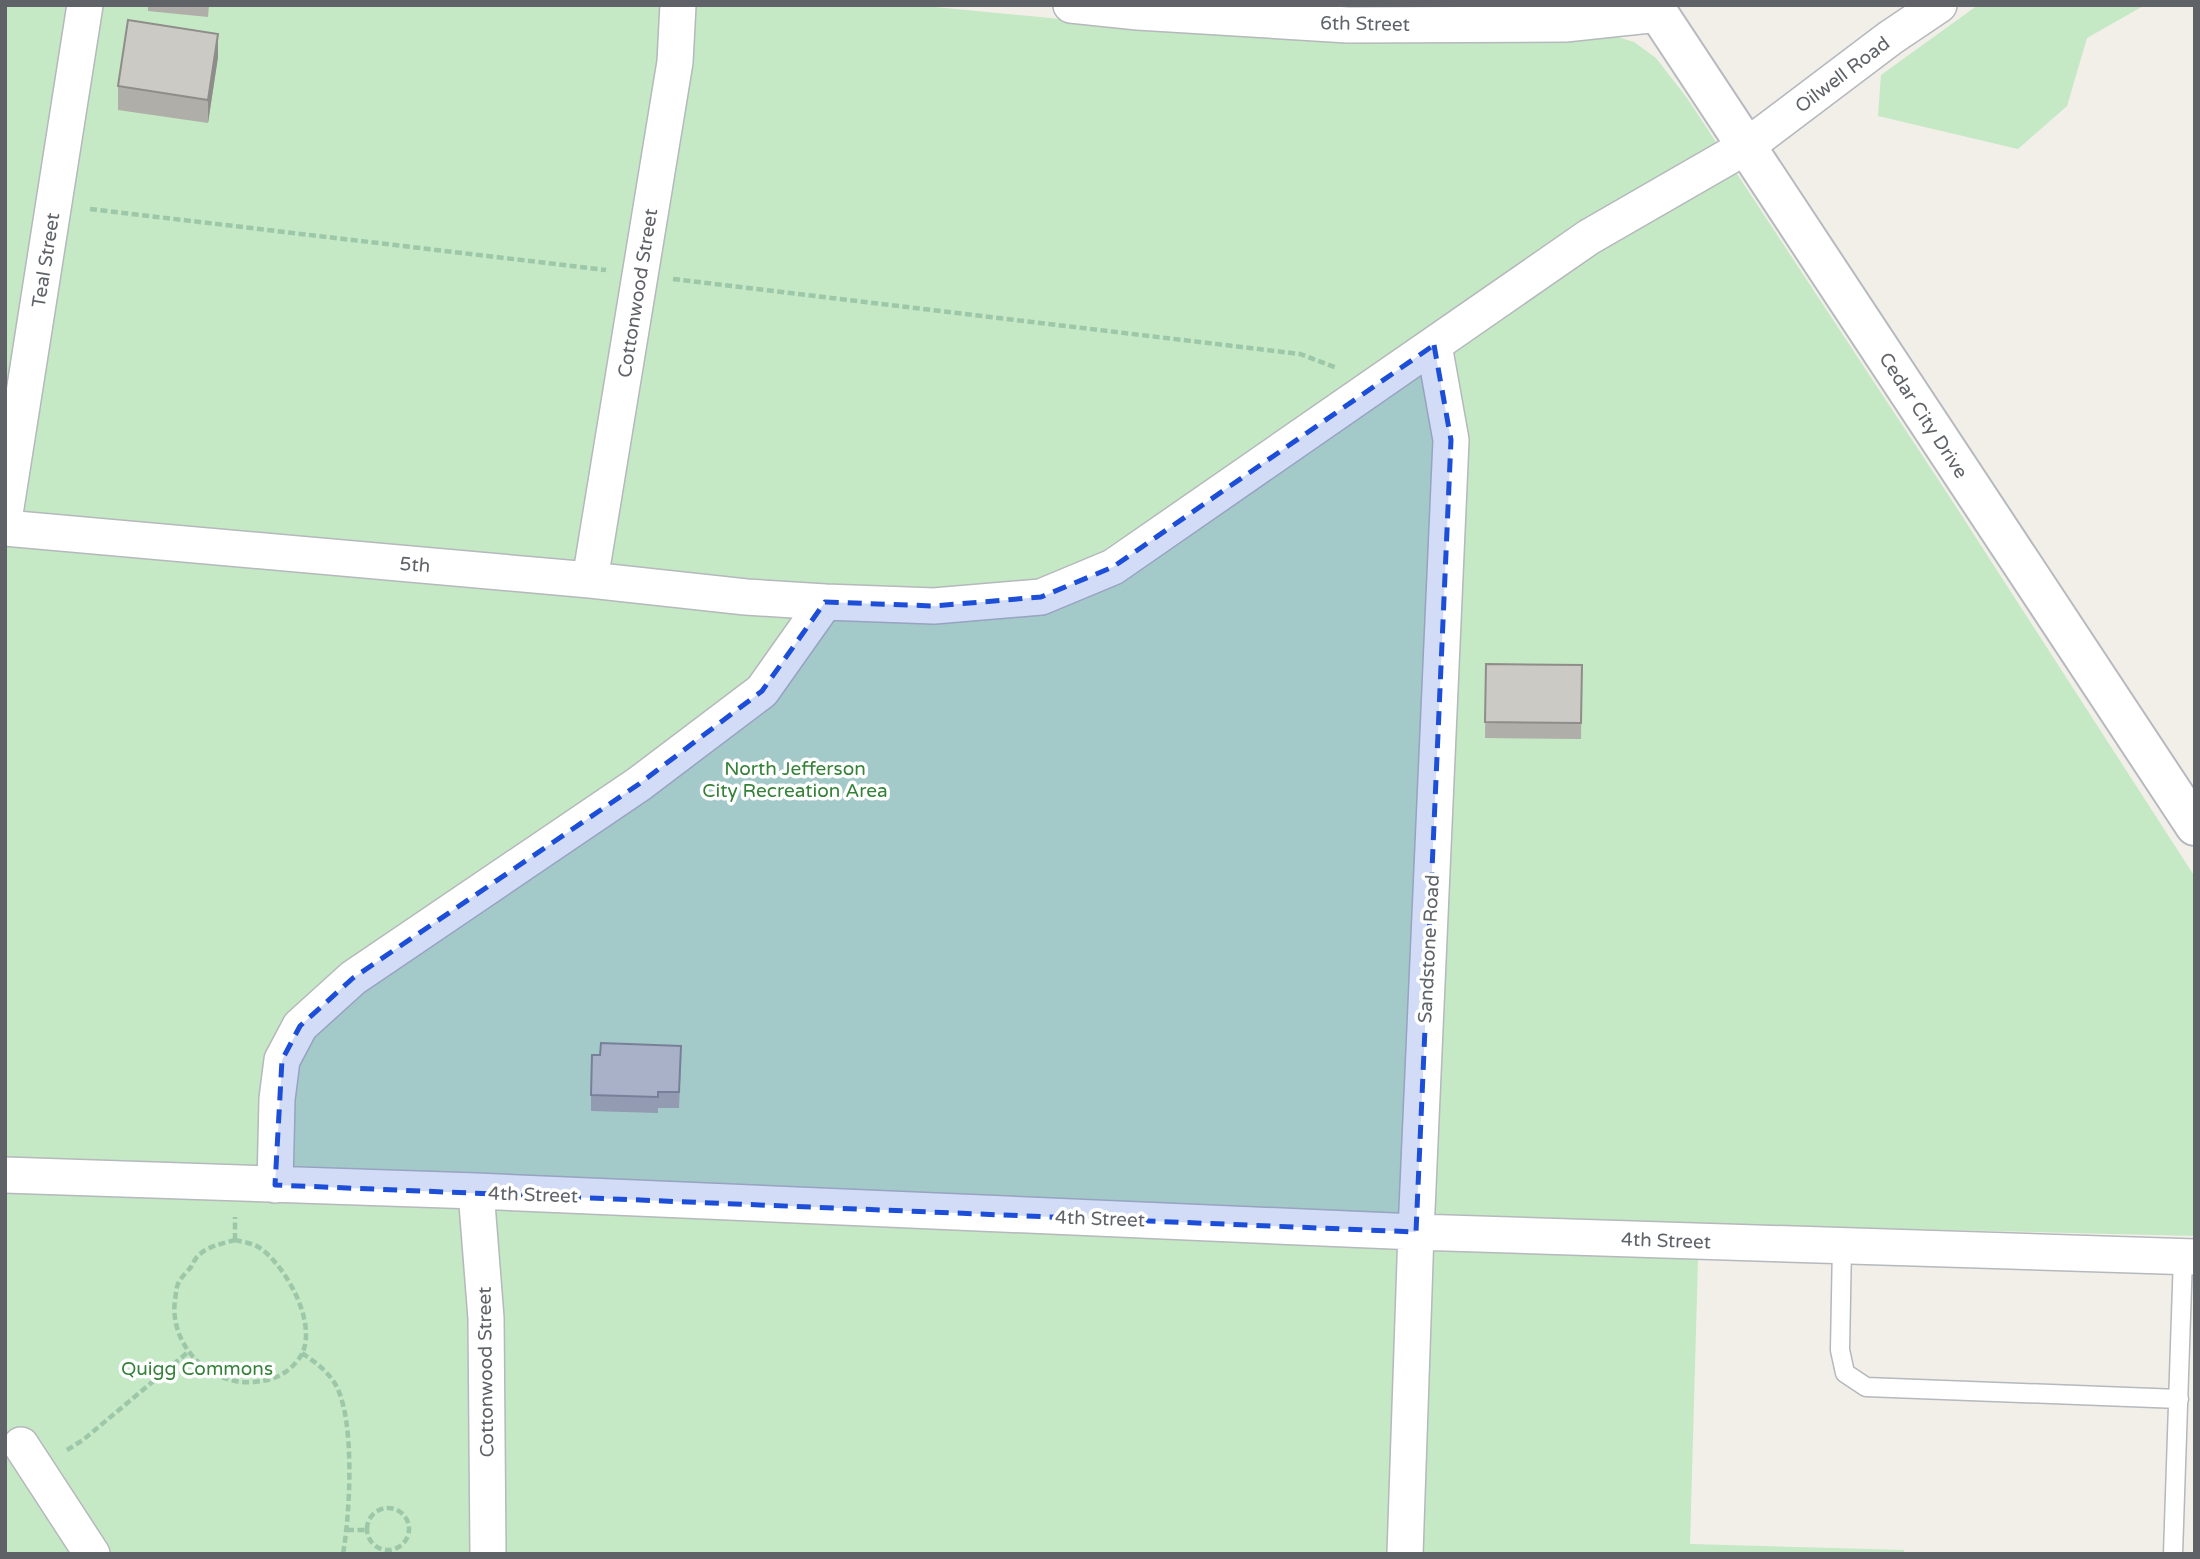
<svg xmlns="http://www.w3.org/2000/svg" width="2200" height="1559" font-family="'Varela Round',sans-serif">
	<rect width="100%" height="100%" fill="#f1efe8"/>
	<!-- green -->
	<path fill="#c5e8c5" d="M5 5H914L1113 24 1608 34 1634 42 1656 58 1687 98 1949 496 2195 877V1236L1699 1224 1690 1544 1904 1550V1554H5Z
		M1978 5H2145L2087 38 2067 106 2018 149 1878 116 1881 75Z"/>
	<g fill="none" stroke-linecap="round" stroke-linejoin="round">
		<!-- lane casing -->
		<g stroke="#b5b8bc" stroke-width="21">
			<path id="lane" d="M1842 1245 1840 1350 1845 1373 1866 1387 2179 1399
				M2173 1554 2183 1256"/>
		</g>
		<!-- street casing -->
		<g stroke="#b5b8bc" stroke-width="38">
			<path id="street" d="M1071 5 1138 12 1348 25 1565 24 1659 14
				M5 514 85 5
				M5 528 590 580 746 597 825 602
				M590 580 675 62 678 5
				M5 1175 476 1191 1416 1232 2195 1257
				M275 1185 277 1099 282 1060 300 1026 353 978 639 784 762 691 825 602 934 606 1041 597 1113 567 1589 237 1747 146 1890 38 1939 5
				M476 1191 486 1318 488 1554
				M21 1445 92 1554
				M1405 1554 1416 1232 1451 440 1434 345"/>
		</g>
		<!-- secondary casing -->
		<g stroke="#b6babf" stroke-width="42">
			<path id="secondary" d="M1653 5 2195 826"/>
		</g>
		<!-- path -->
		<path stroke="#9cc7a9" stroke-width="4.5" stroke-dasharray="7 3.5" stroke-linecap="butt" d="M90 209 606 270
			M673 279 1300 354 1337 368
			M235 1240C243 1242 253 1243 260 1248 287 1267 322 1330 298 1360 285 1376 271 1381 252 1382 208 1385 169 1344 175 1300 176 1295 176 1288 178 1284 180 1278 187 1272 191 1267 193 1263 196 1257 200 1254 209 1246 224 1243 235 1240Z
			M235 1240V1217
			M302 1353C315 1362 325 1369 334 1382 356 1416 350 1514 343 1554
			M67 1450 83 1440 188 1352
			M367 1529a21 21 0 1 1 42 0a21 21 0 1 1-42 0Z
			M347 1530H367"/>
		<!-- lane -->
		<use href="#lane" stroke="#fff" stroke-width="18"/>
		<!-- street -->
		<use href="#street" stroke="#fff" stroke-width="35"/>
		<!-- secondary -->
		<use href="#secondary" stroke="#fff" stroke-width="38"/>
	</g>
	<!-- wall -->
	<path fill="#afaea9" d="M148 5H209L208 17 148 11Z
		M218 57 208 123 118 110V86Z
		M1486 664 1582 665 1581 739 1485 738Z
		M681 1062 679 1108H658V1113L591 1111V1095Z"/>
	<!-- shaded-wall -->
	<path fill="#8f8d8a" d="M218 34V57L208 123V100Z"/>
	<!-- building -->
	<path fill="#cccac5" stroke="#8f8d8a" stroke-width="2" d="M128 20 218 34 208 100 118 86Z
		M1486 664 1582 665 1581 723 1485 722Z
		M601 1043 681 1046 679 1092H658V1097L591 1095 592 1055H600Z"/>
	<!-- marked area -->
	<path fill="#1d4ed8" fill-opacity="0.2" stroke="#1d4ed8" stroke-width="5" stroke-dasharray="14 9" stroke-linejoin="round" d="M1434 345 1451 440 1416 1232 275 1185 282 1060 300 1026 353 978 639 784 762 691 825 602 934 606 1041 597 1113 567Z"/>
	<g text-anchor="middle" stroke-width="7" stroke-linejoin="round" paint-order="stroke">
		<!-- street labels -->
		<g font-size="19" fill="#5f6368" stroke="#fff">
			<text transform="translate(1365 23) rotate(1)" y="7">6th Street</text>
			<text transform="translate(1842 74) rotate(-37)" y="7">Oilwell Road</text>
			<text transform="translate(45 260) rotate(-81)" y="7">Teal Street</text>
			<text transform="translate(637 293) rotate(-81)" y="7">Cottonwood Street</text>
			<text transform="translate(1924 415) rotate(57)" y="7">Cedar City Drive</text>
			<text transform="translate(415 564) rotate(5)" y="7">5th</text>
			<text transform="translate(1428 949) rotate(-87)" y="7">Sandstone Road</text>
			<text transform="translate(533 1194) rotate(2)" y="7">4th Street</text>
			<text transform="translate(1100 1218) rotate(2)" y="7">4th Street</text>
			<text transform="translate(1666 1240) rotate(2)" y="7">4th Street</text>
			<text transform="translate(485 1372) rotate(-91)" y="7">Cottonwood Street</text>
		</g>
		<!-- park labels -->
		<g font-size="19" fill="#348238" stroke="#fff">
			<text x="795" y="775">North Jefferson<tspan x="795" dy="22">City Recreation Area</tspan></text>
			<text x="197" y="1375">Quigg Commons</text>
		</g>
	</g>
	<!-- border -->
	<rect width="2200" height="1559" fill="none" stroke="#5f6368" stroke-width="14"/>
</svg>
